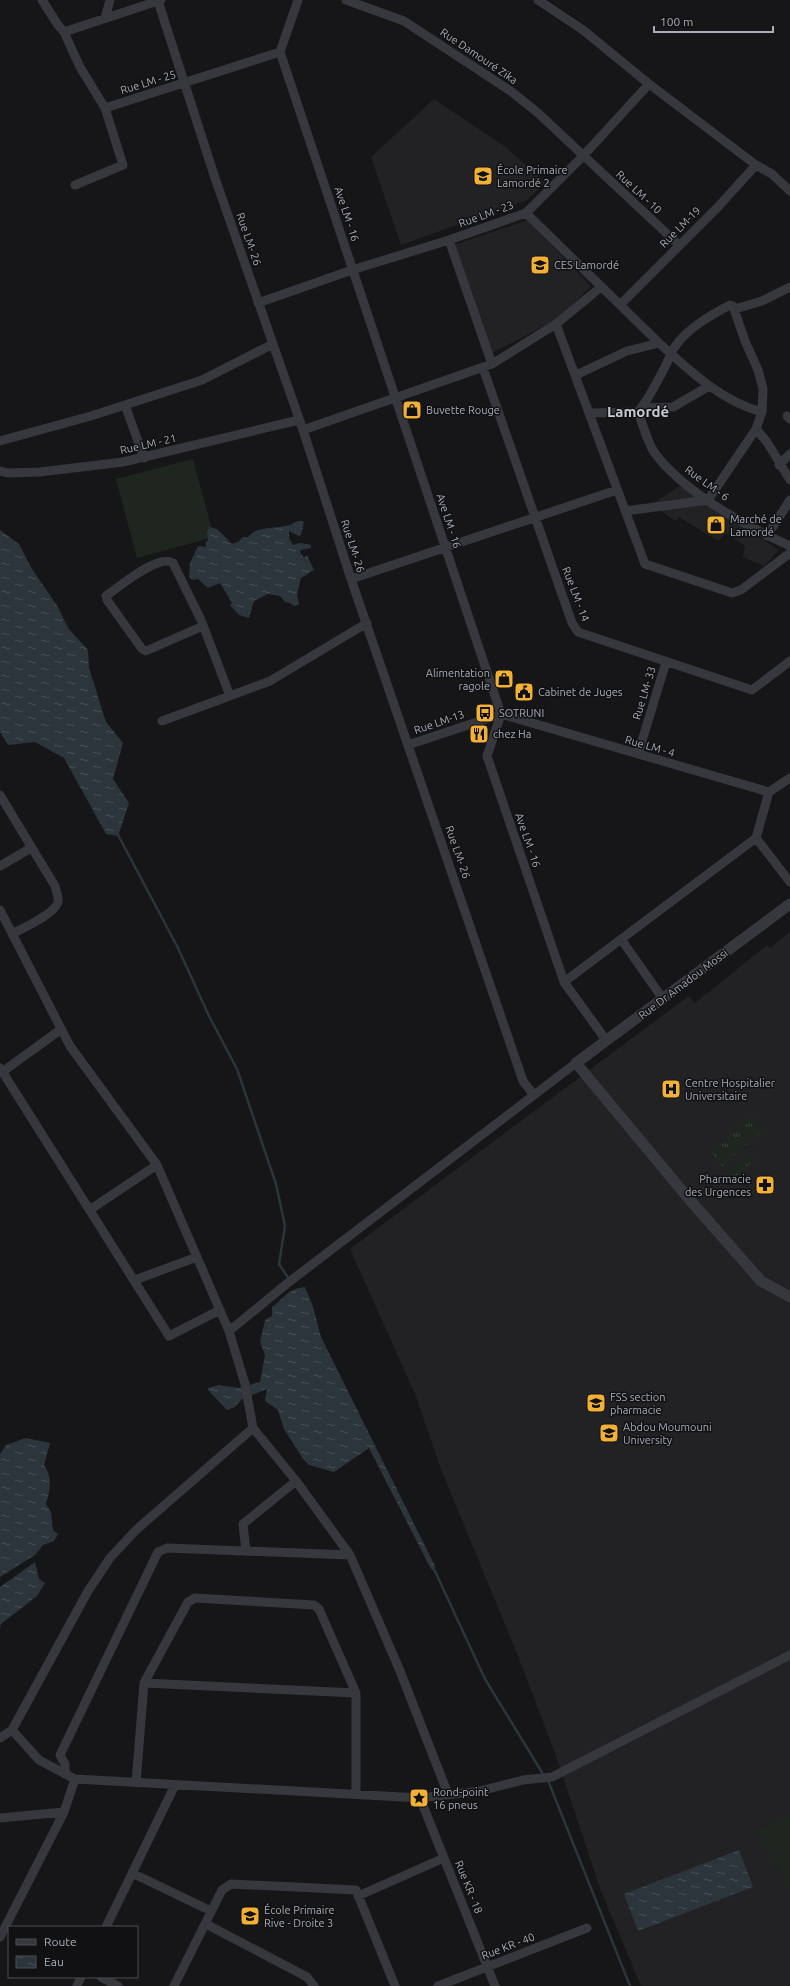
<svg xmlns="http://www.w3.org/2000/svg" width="790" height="1986" font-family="Ubuntu,sans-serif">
	<defs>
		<pattern id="grass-tufts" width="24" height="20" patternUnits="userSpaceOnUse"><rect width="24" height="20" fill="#1e261f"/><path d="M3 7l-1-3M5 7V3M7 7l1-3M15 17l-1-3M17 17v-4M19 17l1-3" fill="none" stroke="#3c433d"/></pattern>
		<pattern id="water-ripples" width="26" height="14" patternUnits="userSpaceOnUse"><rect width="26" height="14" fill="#2c353c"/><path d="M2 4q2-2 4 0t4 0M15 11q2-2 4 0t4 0" fill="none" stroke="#485056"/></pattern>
	</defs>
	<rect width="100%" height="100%" fill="#161618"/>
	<!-- built -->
	<path fill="#222225" d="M434 99 507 148 545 183 527 200 401 245 371 157Z
		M528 220 591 286 558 319 490 354 451 246Z
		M680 486 779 550 764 566 743 557 745 546 726 533 718 541 679 517 678 520H674L659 509 655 502Z
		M790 932V1986H641L601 1891 556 1756 516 1651 442 1472 415 1394 350 1249 671 1009 689 996 695 1003 767 945 770 948Z"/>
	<!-- grass -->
	<path fill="url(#grass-tufts)" d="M751 1116 763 1131 724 1164V1168L711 1152Z
		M751 1154 756 1160 732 1179 730 1172Z"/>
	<!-- pitch -->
	<path fill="#1e261f" d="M193 459 214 537 137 558 116 479Z
		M790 1817V1889L757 1830Z"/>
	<!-- water -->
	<path fill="url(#water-ripples)" d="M298 521H304L301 535 299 536 289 531V538L293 545 300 543 311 545V548L301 550 300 552 304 558 307 555 314 570 301 578 297 595 299 604 294 606 290 603 285 602 280 596 268 594 254 601 249 618 239 615 230 605 232 603 220 583 208 588 198 579 193 580 189 577 190 563 198 546 206 547V541H208L207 532 209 527 217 529 232 544 238 542 243 537H248C259 523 281 532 298 521Z
		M0 530 19 544 32 569 58 607 68 628 88 650 89 668 106 722 123 743 113 779 129 803 118 836 106 834 64 758 35 742 8 745 0 732Z
		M305 1287 313 1307 321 1337 435 1566V1572L431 1569 369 1448 334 1472 309 1465 303 1459 284 1429 278 1410 265 1401 267 1389 242 1399 235 1407 227 1410 208 1390V1388L219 1385 239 1388 260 1382 265 1355 260 1342 265 1320 272 1316V1307C285 1298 287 1289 305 1287Z
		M26 1438 50 1443 44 1465C53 1478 50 1490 46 1504L51 1512 53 1530 58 1534 54 1541 43 1545 35 1555 0 1577V1454L6 1445Z
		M35 1562 39 1579 45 1583 37 1596 1 1624 0 1629V1587Z
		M739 1850 753 1887 638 1931 624 1894Z"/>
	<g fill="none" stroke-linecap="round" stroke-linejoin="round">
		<!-- stream -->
		<path stroke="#2c353c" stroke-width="2.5" d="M117 833 178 948 209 1016 237 1069 276 1184 285 1226 279 1264 289 1279
			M434 1569 485 1679 543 1774
			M549 1783 630 1986"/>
		<!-- minor -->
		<path stroke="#37383d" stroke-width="9" d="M42 0 58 25 64 32 80 67 105 108 280 52
			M298 0 280 52 501 714 487 756 564 982 606 1040
			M346 0 404 21 512 92 538 113 679 245
			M538 0 583 30 649 84 756 165 772 174 790 191
			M158 1 215 178 303 430 351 579 523 1081 533 1094
			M105 18 110 0
			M64 32 161 0
			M75 185 123 165 105 108
			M526 213 659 343C690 371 721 401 762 412L763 389 758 370 745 341 733 306 730 305C711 315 686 329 674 348 670 354 668 361 665 367 657 382 648 400 638 412L591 413
			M449 240 492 364
			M258 303 352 270 449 240 526 213 583 156 649 84
			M620 305 717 208 756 165
			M735 309 762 301 790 287
			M556 324 645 564 732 593 741 590 790 553
			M483 368 572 623 578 632 752 690 790 661
			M576 375 627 351 659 343
			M125 405 144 458
			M641 408 673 407 709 386
			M638 412C643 425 647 441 654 452 683 492 746 526 790 546
			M787 416 790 419
			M756 429 767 442 790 480
			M303 430 492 364 556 324 601 287
			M0 441 91 416 202 380 273 344
			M779 465 790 454
			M0 471 8 473 40 472 123 462 299 420
			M625 511 708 500 756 429 762 412
			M767 536 790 500
			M351 579 617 490
			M203 626 146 651 142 649 107 600 106 596C119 587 159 553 173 563L201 620 230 696
			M501 714 769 792 790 778
			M162 721 270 681 367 623
			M408 745 501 714
			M638 754 666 662
			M0 795 55 886C56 891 59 897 58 902 55 914 23 928 12 934
			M756 838 790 882
			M0 866 31 848
			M0 910 70 1046 157 1165 229 1331 245 1384 253 1428 296 1481 350 1555 400 1671 448 1794
			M621 939 663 999
			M564 982 756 838 769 792
			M0 1068 169 1336 220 1310
			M2 1072 60 1030
			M91 1209 157 1165
			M135 1280 197 1257
			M229 1331 289 1282 576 1063
			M246 1551 243 1524 296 1481
			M144 1683 356 1693
			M12 1730 39 1760 75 1779 420 1798 480 1791 523 1780 552 1777 790 1655
			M0 1738 12 1730 88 1591 110 1558 136 1530 253 1428
			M65 1774V1764L60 1755 158 1552 167 1548 350 1555
			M136 1783 144 1683 188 1602 195 1598 314 1605 319 1609 356 1693V1793
			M420 1798 495 1986
			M0 1818 64 1812
			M132 1873 211 1911
			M358 1896 444 1858
			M206 1924 307 1977 314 1986
			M106 1927 175 1785
			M0 1937 64 1812 75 1779
			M101 1977 118 1986
			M77 1986 81 1977
			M174 1986 222 1890 231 1884 356 1890 395 1986
			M438 1986 587 1928"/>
		<!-- tertiary -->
		<path stroke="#37383d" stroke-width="11" d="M790 904 576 1063 689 1199 761 1281 790 1297"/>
	</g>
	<!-- icons -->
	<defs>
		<g id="school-square" transform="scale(1)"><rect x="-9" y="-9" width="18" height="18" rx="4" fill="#f2b134" stroke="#111113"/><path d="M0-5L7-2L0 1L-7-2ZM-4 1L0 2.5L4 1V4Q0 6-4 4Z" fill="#111"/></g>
		<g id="shop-square" transform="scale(1)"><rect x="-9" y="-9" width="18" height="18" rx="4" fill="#f2b134" stroke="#111113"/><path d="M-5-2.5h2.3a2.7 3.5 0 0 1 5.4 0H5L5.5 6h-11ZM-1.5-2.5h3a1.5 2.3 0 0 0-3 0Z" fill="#111"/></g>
		<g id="civic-square" transform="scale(1)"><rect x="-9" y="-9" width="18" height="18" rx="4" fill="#f2b134" stroke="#111113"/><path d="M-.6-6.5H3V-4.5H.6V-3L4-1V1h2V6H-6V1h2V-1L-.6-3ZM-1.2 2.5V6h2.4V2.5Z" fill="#111"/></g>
		<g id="bus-square" transform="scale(1)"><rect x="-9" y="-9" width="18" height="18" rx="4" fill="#f2b134" stroke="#111113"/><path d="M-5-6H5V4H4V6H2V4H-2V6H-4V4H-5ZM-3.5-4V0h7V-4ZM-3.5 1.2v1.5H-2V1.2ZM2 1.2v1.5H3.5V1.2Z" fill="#111"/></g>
		<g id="restaurant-square" transform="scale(1)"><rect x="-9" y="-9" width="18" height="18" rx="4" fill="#f2b134" stroke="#111113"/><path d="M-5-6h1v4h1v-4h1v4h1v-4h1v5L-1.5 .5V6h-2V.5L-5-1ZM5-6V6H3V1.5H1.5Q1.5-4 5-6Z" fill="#111"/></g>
		<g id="hospital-square" transform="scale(1)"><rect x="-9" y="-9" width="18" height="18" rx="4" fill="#f2b134" stroke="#111113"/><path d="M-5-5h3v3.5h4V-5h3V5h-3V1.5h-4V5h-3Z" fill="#111"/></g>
		<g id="pharmacy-square" transform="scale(1)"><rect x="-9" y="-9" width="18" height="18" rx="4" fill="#f2b134" stroke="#111113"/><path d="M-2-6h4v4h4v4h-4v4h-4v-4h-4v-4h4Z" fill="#111"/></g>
		<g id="university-square" transform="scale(1)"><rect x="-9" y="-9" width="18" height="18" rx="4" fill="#f2b134" stroke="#111113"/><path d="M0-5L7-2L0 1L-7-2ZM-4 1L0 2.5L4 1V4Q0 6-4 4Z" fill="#111"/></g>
		<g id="sight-square" transform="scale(1)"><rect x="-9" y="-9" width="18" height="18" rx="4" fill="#f2b134" stroke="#111113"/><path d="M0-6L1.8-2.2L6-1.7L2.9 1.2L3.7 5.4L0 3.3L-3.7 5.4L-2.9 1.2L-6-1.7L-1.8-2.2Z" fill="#111"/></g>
	</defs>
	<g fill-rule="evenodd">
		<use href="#school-square" x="483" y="176"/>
		<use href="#school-square" x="540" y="265"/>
		<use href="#shop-square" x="412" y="410"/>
		<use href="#shop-square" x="716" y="525"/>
		<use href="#shop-square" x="504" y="679"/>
		<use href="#civic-square" x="524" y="692"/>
		<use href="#bus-square" x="485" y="713"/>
		<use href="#restaurant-square" x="479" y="734"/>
		<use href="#hospital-square" x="671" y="1089"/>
		<use href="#pharmacy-square" x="765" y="1185"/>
		<use href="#university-square" x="596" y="1403"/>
		<use href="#university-square" x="609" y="1433"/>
		<use href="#sight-square" x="419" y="1798"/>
		<use href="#school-square" x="250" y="1916"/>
	</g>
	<g text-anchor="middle" stroke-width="3" stroke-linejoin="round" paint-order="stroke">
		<!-- street labels -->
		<g font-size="11" fill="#a8adb8" stroke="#111113">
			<text transform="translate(479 56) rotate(34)" y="4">Rue Damouré Zika</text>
			<text transform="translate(148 82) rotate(-17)" y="4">Rue LM - 25</text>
			<text transform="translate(639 192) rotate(43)" y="4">Rue LM - 10</text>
			<text transform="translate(347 214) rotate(72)" y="4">Ave LM - 16</text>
			<text transform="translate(486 214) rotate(-20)" y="4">Rue LM - 23</text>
			<text transform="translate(680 227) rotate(-45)" y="4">Rue LM-19</text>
			<text transform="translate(249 239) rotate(71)" y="4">Rue LM- 26</text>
			<text transform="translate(148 444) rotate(-13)" y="4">Rue LM - 21</text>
			<text transform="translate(707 483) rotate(36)" y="4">Rue LM - 6</text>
			<text transform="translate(449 521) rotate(72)" y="4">Ave LM - 16</text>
			<text transform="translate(353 546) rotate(72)" y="4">Rue LM- 26</text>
			<text transform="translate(576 594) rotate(69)" y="4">Rue LM - 14</text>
			<text transform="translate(644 693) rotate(-73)" y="4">Rue LM- 33</text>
			<text transform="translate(439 722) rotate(-19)" y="4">Rue LM-13</text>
			<text transform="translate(650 746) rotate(16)" y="4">Rue LM - 4</text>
			<text transform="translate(528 840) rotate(71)" y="4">Ave LM - 16</text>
			<text transform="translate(458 852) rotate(71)" y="4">Rue LM- 26</text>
			<text transform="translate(683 984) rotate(-37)" y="4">Rue Dr Amadou Mossi</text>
			<text transform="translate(469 1887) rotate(68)" y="4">Rue KR - 18</text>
			<text transform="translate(508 1946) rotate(-21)" y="4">Rue KR - 40</text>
		</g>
		<!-- poi labels -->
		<g font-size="11" fill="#a8adb8" stroke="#111113" text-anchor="start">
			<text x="497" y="174">École Primaire<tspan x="497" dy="13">Lamordé 2</tspan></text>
			<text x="554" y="269">CES Lamordé</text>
			<text x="426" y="414">Buvette Rouge</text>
			<text x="730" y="523">Marché de<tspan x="730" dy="13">Lamordé</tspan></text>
			<text x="490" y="677" text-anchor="end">Alimentation<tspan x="490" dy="13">ragole</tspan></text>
			<text x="538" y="696">Cabinet de Juges</text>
			<text x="499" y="717">SOTRUNI</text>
			<text x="493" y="738">chez Ha</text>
			<text x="685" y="1087">Centre Hospitalier<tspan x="685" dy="13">Universitaire</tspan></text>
			<text x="751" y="1183" text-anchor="end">Pharmacie<tspan x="751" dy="13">des Urgences</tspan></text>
			<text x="610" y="1401">FSS section<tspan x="610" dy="13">pharmacie</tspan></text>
			<text x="623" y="1431">Abdou Moumouni<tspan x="623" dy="13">University</tspan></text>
			<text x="433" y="1796">Rond-point<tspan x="433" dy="13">16 pneus</tspan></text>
			<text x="264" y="1914">École Primaire<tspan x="264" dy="13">Rive - Droite 3</tspan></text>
		</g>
		<!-- district labels -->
		<g font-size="15" font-weight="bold" fill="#c9ccd4" stroke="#111113">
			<text x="638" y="417">Lamordé</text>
		</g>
	</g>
	<!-- legend -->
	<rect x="8" y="1926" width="130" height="52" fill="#111113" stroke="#4d4f55"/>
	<rect x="16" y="1939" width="20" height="6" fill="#37383d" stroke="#4d4f55"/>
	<text x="44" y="1946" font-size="12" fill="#a8adb8">Route</text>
	<rect x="16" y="1956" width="20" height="12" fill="url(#water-ripples)" stroke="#4d4f55"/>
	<text x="44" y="1966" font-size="12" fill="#a8adb8">Eau</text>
	<!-- scale -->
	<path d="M654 26v6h119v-6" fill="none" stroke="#a8adb8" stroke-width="2"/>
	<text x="660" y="26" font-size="12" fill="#a8adb8" stroke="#111113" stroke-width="3" paint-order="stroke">100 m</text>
</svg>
